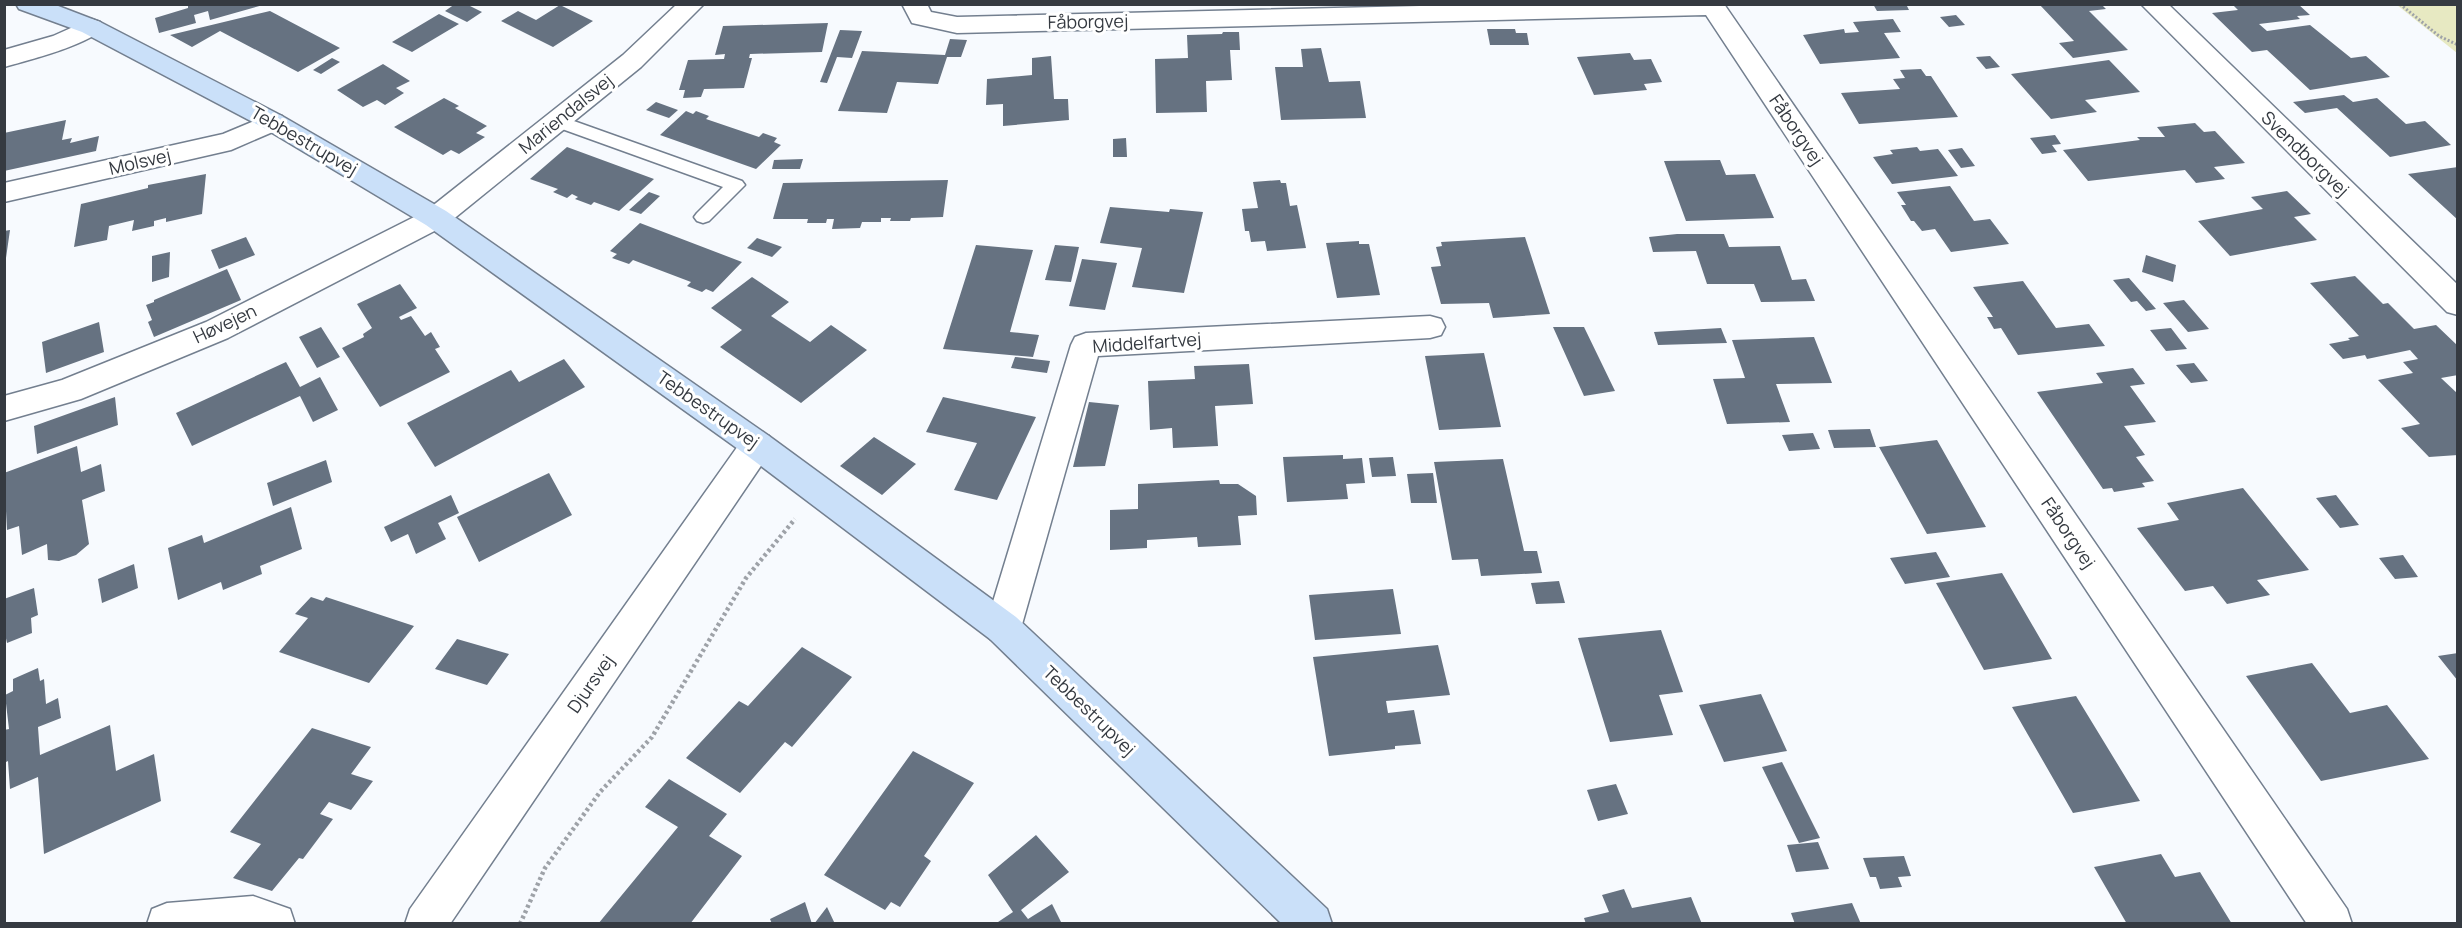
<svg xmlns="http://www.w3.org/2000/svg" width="2462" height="928" font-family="Manrope,sans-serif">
	<rect width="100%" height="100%" fill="#f7fafe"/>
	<!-- green -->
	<path fill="#e7e9c2" d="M2397 5H2457V53Z"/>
	<!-- building -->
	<path fill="#667281" d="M188 4H263V5L210 20 208 11 194 15 196 23 159 33 155 18 188 8Z
		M455 4H466L482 12 467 22 445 11Z
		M1873 4H1906L1909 10 1877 11Z
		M2039 4H2101L2106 9 2089 11 2128 50 2073 58 2059 43 2074 41Z
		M2232 4H2298L2310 15 2297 16 2300 19 2259 24 2267 31 2310 25 2351 58 2366 56 2390 77 2310 90 2267 50 2252 52 2212 13 2238 10Z
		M560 5 593 21 553 47 501 21 518 11 536 20Z
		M270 11 340 48 298 72 220 31 192 47 170 35Z
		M439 14 459 24 412 52 392 42Z
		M1956 15 1965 25 1949 27 1940 17Z
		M1893 19 1901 32 1884 33 1900 58 1820 64 1803 35 1844 29 1845 33 1859 32 1853 22Z
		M828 23 822 52 750 54 749 58H752L744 88 704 89 701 97 683 98 685 90H679L688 60 724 59 725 54 715 55 723 26Z
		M1487 29H1515L1516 33H1527L1529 45H1490Z
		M840 30 862 31 852 58 837 57 827 83 820 82Z
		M1223 32H1239L1240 50H1230L1232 80 1206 81 1207 112 1156 113 1155 59 1188 58 1187 35 1222 34Z
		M950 39 967 40 961 57H947L938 84 897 82 887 113 838 111 862 51 945 55Z
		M1321 48 1329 82 1360 81 1366 118 1281 120 1275 67H1303L1301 49Z
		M1630 53 1634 60 1651 59 1662 82 1644 84 1647 90 1594 95 1577 57Z
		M1051 56 1054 99H1068L1069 120 1003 126V104L986 105 987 79 1032 75V58Z
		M1990 56 2000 67 1986 69 1976 57Z
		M332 58 340 62 321 74 313 70Z
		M2109 60 2140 92 2085 100 2097 112 2051 119 2011 74Z
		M383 64 410 81 396 88 404 93 385 105 377 100 363 107 337 90Z
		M1921 69 1926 76H1931L1958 117 1859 124 1841 93 1900 89 1893 79 1905 78 1900 70Z
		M2344 95 2353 102 2377 98 2406 124 2425 121 2451 145 2390 157 2337 108 2305 113 2293 102Z
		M444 98 459 106 455 108 487 126 476 133 485 137 459 154 451 150 443 155 394 127Z
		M656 102 678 110 669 118 646 110Z
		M686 111 693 114 696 111 709 116 706 119 759 137 763 133 777 138 774 142 781 145 756 169 660 135Z
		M66 120 62 140 72 138 70 143 99 136 96 151 4 171V133Z
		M2195 123 2204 132 2215 131 2245 163 2214 167 2225 179 2196 183 2185 170 2088 181 2063 150 2140 140 2137 137H2165L2157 127Z
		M2055 135 2061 144 2052 145 2057 152 2042 154 2030 138Z
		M1126 138 1127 157H1113V139Z
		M567 147 654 179 619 211 594 202 591 205 575 199 578 197 572 194 567 198 553 192 558 189 530 179Z
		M1917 147 1920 151 1938 149 1958 176 1892 184 1873 157 1893 154 1890 150Z
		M1962 148 1975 166 1961 168 1948 150Z
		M803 159 800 169H772L774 160Z
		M1720 160 1726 175 1755 174 1774 218 1686 221 1664 161Z
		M2458 167V220L2408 174Z
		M206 174 202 214 166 222V218L154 221V226L132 231 134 220 109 226 107 240 74 247 81 204 148 188V185Z
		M948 180 943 217 911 218 910 221H890L891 218H881V222H862L860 228 832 229 834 219H827L826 223H807L808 219H773L783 183Z
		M1280 180 1281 183H1286L1290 206 1297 205 1306 248 1267 251 1265 241 1251 242 1249 231H1245L1242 209 1258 208 1253 182Z
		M1950 186 1974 221 1990 219 2009 244 1951 252 1935 229 1922 231 1914 221H1911L1901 205H1906L1897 192Z
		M2287 191 2311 214 2294 217 2317 240 2230 256 2198 221 2263 209 2251 197Z
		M649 192 660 196 641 214 629 210Z
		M1110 207 1169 212 1170 209 1203 212 1184 293 1132 287 1142 248 1100 243Z
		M640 223 742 262 713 292 706 289 702 292 687 286 691 282 633 260 629 264 612 258 617 254 610 251Z
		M10 230 6 258H4V231Z
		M1677 234H1724L1729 247 1780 246 1792 280 1806 279 1815 301 1761 302 1754 284H1707L1696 251 1653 252 1649 237Z
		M246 237 255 255 219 269 211 250Z
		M1525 237 1550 314 1493 318 1489 303 1441 304 1431 267 1441 266 1436 247 1442 246 1441 242Z
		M757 238 782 247 772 257 747 248Z
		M1359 241V244H1369L1380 295 1337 298 1326 243Z
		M976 245 1033 250 1010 332 1039 335 1033 357 943 349Z
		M1055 245 1079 247 1071 282 1045 280Z
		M170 252 169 277 152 282V256Z
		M2146 255 2176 265 2173 282 2142 272Z
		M1082 259 1117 263 1105 310 1069 306Z
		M227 269 241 300 154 337 148 322 152 320 146 305 154 302V300Z
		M2355 276 2383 304 2388 303 2414 329 2436 325 2458 346V375L2441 378 2458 394V455L2429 457 2401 428 2420 424 2378 380 2413 373 2403 362 2418 359 2410 350 2367 359 2365 355 2343 359 2329 344 2350 340 2348 338 2359 336 2310 283Z
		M752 277 789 302 771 316 810 342 831 325 867 350 801 403 720 347 742 330 711 308Z
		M2129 278 2156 309 2146 311 2137 301 2131 302 2113 280Z
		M2023 281 2056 328 2089 324 2105 346 2018 355 2001 328 1994 329 1987 317H1993L1973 287Z
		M400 284 417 308 399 317 401 320 411 316 425 336 431 332 440 347 435 349 450 372 380 407 342 348 364 337 363 334 372 328 357 304Z
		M2184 300 2209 329 2188 332 2163 303Z
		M99 322 104 352 46 373 42 342Z
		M321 327 340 357 317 368 299 337Z
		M1553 327H1584L1615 391 1584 396Z
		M1721 328 1727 343 1658 345 1654 332Z
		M2171 328 2187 349 2166 351 2150 330Z
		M1814 337 1832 383 1776 384 1790 422 1727 424 1713 379 1745 378 1732 340Z
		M1484 353 1501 427 1439 430 1425 356Z
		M1015 357 1050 361 1047 373 1011 368Z
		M564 359 585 387 435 467 407 423 511 370 519 382Z
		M286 362 300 387 320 377 338 410 313 422 300 396 192 446 176 413Z
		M2194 363 2208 381 2191 383 2176 365Z
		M1249 364 1253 404 1215 406 1218 446 1173 448 1172 428 1150 430 1148 381 1195 379 1194 366Z
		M2133 368 2145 384 2130 386 2156 422 2124 426 2145 455 2136 457 2154 481 2142 483 2145 487 2114 492 2112 488 2103 489 2037 392 2103 383 2096 373Z
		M115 397 118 425 37 454 34 426Z
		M943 397 1036 417 997 500 954 490 977 443 926 432Z
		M1089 402 1119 405 1105 466 1073 467Z
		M1870 429 1876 447 1834 448 1828 430Z
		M1813 433 1820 449 1789 451 1782 435Z
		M874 437 916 464 882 495 840 466Z
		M1937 440 1986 527 1927 534 1879 447Z
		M77 446 81 472 101 464 105 491 82 500 89 544 76 555 59 561 48 560 47 544 22 555 19 526 7 530 4 473Z
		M1343 455V459L1362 458 1365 483 1346 484 1348 499 1287 502 1283 457Z
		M1393 457 1396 476 1372 477 1369 458Z
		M1503 459 1524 551H1537L1542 573 1481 576 1478 559 1452 560 1434 462Z
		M326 460 332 482 273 506 267 483Z
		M549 473 572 515 479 562 457 517Z
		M1433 473 1437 503H1411L1407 474Z
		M1219 480 1220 484H1238L1256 496 1257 515 1238 516 1241 545 1198 547 1197 537 1147 540V548L1110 550V510L1138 509V484Z
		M2243 488 2309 570 2257 580 2270 595 2227 604 2213 586 2185 591 2137 528 2179 520 2167 503Z
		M451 495 459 513 438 523 446 539 416 554 408 534 391 542 384 527Z
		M2336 495 2359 525 2340 528 2316 498Z
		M291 507 302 549 260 566 262 574 223 590 221 582 178 600 168 548 202 535 204 543Z
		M1936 552 1950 577 1905 584 1890 558Z
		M2403 555 2418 577 2395 579 2379 558Z
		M134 564 138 588 102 603 98 579Z
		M2002 573 2052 659 1984 670 1936 583Z
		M1559 581 1565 603 1536 604 1531 583Z
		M34 588 38 615 31 618 32 633 7 643 4 629V599Z
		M1393 589 1401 634 1315 640 1309 595Z
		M311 597 323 601 326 597 414 626 369 683 279 652 308 618 295 614Z
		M1661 630 1683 692 1659 695 1673 735 1610 742 1578 638Z
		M457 639 509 654 487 685 435 669Z
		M1438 645 1450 695 1386 701 1388 713 1414 710 1421 744 1395 746V749L1329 756 1313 657Z
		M802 647 852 677 792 747 785 742 740 793 686 758 739 701 748 706Z
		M2458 653V681L2438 656Z
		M2312 663 2350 713 2387 705 2429 759 2321 781 2246 676Z
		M38 668 40 681 44 679 46 704 58 698 61 718 38 727 40 755 110 725 116 771 154 754 161 801 44 854 38 777 10 789 8 761 4 763V730L9 729 5 695 13 691V679Z
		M1761 694 1787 751 1724 762 1699 705Z
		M2076 696 2140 801 2073 813 2012 707Z
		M312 728 371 747 351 774 373 781 351 810 329 802 320 814 333 819 303 859 299 858 272 891 233 878 261 844 230 832Z
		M913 751 974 783 924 856 931 861 900 907 891 902 885 910 824 875Z
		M1782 762 1820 838 1799 843 1762 767Z
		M669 779 727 814 709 836 742 856 690 924H598L678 827 645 807Z
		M1616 784 1628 814 1598 821 1587 790Z
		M1036 835 1069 872 1021 910 1028 919 1052 904 1062 924H995L1013 912 988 875Z
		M1818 842 1829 869 1796 872 1787 845Z
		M2161 854 2175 877 2200 872 2232 924H2127L2094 867Z
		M1904 856 1911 876 1898 877 1902 887 1880 889 1876 877H1870L1863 858Z
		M1624 889 1632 908 1691 897 1702 924H1586L1584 918 1609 912 1602 895Z
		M805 902 812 924H772L770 919Z
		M1852 903 1861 924H1795L1791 913Z
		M827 907 835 924H814Z"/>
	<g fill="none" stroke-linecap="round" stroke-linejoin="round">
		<!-- lane casing -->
		<g stroke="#737f8f" stroke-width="3">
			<path id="lane" d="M557 115 742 181 745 185 709 221 703 223 697 221 694 217 697 213 723 187 551 125 548 121 551 117Z"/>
		</g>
		<!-- street casing -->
		<g stroke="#737f8f" stroke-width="3">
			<path id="street" d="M677 4H704L641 67 446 225 228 338 81 399 4 421V396L62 380 206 322 426 211 623 55Z
				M902 4H927L931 12 957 17 1505 4H1724L2347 909 2352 924H2307L1706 15 957 33 912 23Z
				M2141 4H2168L2458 285V315L2447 312Z
				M91 19 100 22 104 27C92 44 26 61 4 67V50L53 36Z
				M273 113 282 116 286 122 282 128 231 150 4 202V183L223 134Z
				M1430 316 1441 319 1445 327 1441 335 1430 338 1098 356 1021 628 1016 639 1003 644 990 639 985 628 1071 345 1075 337 1086 333Z
				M757 432 769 436 773 445 769 454 450 924H405L410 909 745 436Z
				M253 896 290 909 295 924H147L152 909 167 903Z"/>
		</g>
		<!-- secondary casing -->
		<g stroke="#737f8f" stroke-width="3">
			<path id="secondary" d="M16 4H53L100 22 282 116 446 211 769 436 1016 617 1327 909 1332 924H1282L990 639 745 454 426 225 264 128 82 32 19 9Z"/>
		</g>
		<!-- path-far1 -->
		<path stroke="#9ea2a8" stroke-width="3" stroke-dasharray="2 2" stroke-linecap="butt" d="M2400 4 2439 36 2458 45"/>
		<!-- path -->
		<path stroke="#9ea2a8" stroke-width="4.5" stroke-dasharray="3 3" stroke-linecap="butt" d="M520 924 545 868 600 792 652 737 746 578 795 519"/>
		<!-- lane -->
		<use href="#lane" fill="#fff" fill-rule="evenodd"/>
		<!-- street -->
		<use href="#street" fill="#fff" fill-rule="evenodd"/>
		<!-- secondary -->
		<use href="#secondary" fill="#cae0f9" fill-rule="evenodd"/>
	</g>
	<g text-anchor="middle" stroke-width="6" stroke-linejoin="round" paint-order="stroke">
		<!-- street labels -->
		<g font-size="18" fill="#353a41" stroke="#fff">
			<text transform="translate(1088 22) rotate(-1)" y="6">Fåborgvej</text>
			<text transform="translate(566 114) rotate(-39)" y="6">Mariendalsvej</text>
			<text transform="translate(1796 130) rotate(56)" y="6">Fåborgvej</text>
			<text transform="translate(304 141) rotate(30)" y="6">Tebbestrupvej</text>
			<text transform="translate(2305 154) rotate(44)" y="6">Svendborgvej</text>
			<text transform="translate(140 162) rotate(-13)" y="6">Molsvej</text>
			<text transform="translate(225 324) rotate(-25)" y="6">Høvejen</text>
			<text transform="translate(1147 343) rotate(-4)" y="6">Middelfartvej</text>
			<text transform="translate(708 410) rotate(35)" y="6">Tebbestrupvej</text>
			<text transform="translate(2068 533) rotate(56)" y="6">Fåborgvej</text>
			<text transform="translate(591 684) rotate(-55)" y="6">Djursvej</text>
			<text transform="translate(1089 711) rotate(44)" y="6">Tebbestrupvej</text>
		</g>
	</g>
	<!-- border -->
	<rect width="2462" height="928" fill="none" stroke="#353a41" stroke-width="12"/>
</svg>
